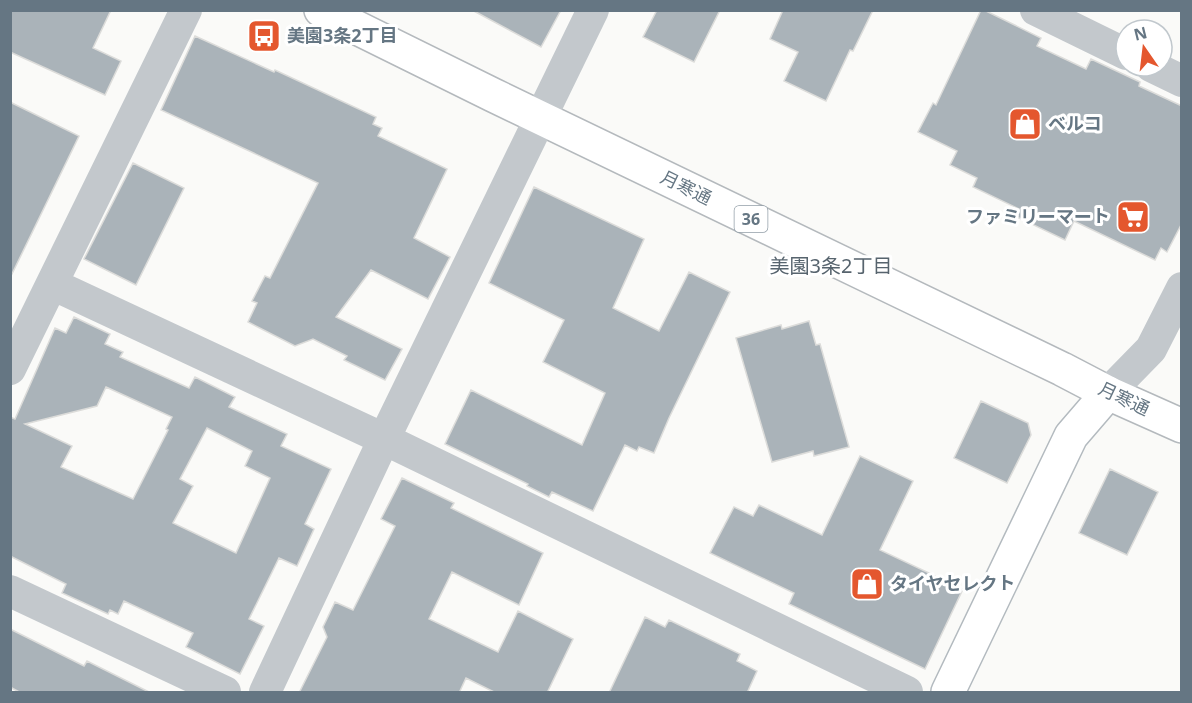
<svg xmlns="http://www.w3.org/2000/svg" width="1192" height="703" font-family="'Noto Sans','Noto Sans JP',sans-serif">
	<rect width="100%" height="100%" fill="#fafaf8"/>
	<!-- building -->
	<path fill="#aab3b9" stroke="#dcdcda" stroke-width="1.5" fill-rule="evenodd" d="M10 10H111L93 48 121 61 105 95 10 52Z
		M472 10H561L541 47Z
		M657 10H720L694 62 643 37Z
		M783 10H873L853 51 850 50 826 101 784 81 798 52 770 39Z
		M981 10H984L1041 38 1037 46 1086 69 1091 59 1140 82 1139 86 1182 106V223L1167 252 1161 248 1155 260 1074 221 1065 240 1015 216 1019 209 973 187 977 178 950 165 957 151 918 132 933 103 936 105Z
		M195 36 274 72 275 70 376 117 373 124 382 128 378 136 447 169 414 238 450 257 428 299 371 270 336 317 402 349 385 380 344 360 347 356 313 339 295 346 248 322 257 303 252 301 265 276 270 278 318 183 161 110Z
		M10 102 79 136 10 278Z
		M133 163 184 188 136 285 84 259Z
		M534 187 644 239 613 308 659 331 689 272 730 292 669 418 654 453 639 447 637 451 625 445 593 511 552 492 549 497 527 486 528 484 445 444 471 390 582 445 605 393 543 362 564 320 489 283Z
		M74 317 110 334 105 344 123 352 120 357 189 388 195 377 235 397 229 407 287 434 281 446 331 469 305 524 314 529 297 566 279 558 249 619 264 626 240 674 186 647 193 633 124 601 118 614 110 610 108 614 62 593 66 584 10 556V417L15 419 55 328 66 333ZM106 387 172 417 166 429 168 430 133 499 61 467 72 446 25 424 97 406ZM207 428 252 451 245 466 270 478 236 553 173 523 193 486 180 479Z
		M809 321 816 345 820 344 849 447 814 456 813 451 772 462 736 338 781 325 782 329Z
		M981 401 1028 423 1031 435 1007 483 954 458Z
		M860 456 913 481 880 550 963 589 925 669 789 604 794 593 710 553 734 507 753 516 759 505 822 535Z
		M1110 469 1158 492 1127 555 1079 533Z
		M402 478 454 503 451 508 543 553 519 605 452 572 429 619 498 652 518 611 573 639 547 693H496L466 678 459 693H299L327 637 323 627 335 602 353 610 395 526 381 519Z
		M645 617 665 627 669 620 740 654 737 661 757 671 747 693H609Z
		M10 629 84 666 87 661 151 693H21L10 687Z"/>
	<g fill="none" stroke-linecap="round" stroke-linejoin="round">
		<!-- secondary casing -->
		<g stroke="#b3babf" stroke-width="36">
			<path id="secondary" d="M948 692 1071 436 1108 393"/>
		</g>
		<!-- highway casing -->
		<g stroke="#b4b9bd" stroke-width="36">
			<path id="highway" d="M321 10 493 95 1062 369 1108 393 1182 426"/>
		</g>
		<!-- street -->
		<path stroke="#c3c8cc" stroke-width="32" d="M1036 10 1126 54
			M1151 66 1182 81
			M52 284 384 439 907 692
			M10 369 186 10
			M1108 393 1151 349 1182 288
			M10 591 225 692
			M265 692 384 439 593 10"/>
		<!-- secondary -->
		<use href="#secondary" stroke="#fff" stroke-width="33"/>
		<!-- highway -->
		<use href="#highway" stroke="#fff" stroke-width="33"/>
	</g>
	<!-- icons -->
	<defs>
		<g id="bus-square" transform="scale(1.725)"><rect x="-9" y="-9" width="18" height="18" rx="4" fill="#e4572e" stroke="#fff"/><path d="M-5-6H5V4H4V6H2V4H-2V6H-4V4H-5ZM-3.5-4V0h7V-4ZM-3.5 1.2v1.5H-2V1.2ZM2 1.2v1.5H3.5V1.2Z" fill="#fff"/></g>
		<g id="shop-square" transform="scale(1.725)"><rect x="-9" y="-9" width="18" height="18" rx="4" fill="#e4572e" stroke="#fff"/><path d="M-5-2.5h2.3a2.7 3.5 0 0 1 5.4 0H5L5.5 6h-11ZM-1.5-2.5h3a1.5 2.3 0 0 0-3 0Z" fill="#fff"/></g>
		<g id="supermarket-square" transform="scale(1.725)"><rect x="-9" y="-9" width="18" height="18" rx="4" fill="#e4572e" stroke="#fff"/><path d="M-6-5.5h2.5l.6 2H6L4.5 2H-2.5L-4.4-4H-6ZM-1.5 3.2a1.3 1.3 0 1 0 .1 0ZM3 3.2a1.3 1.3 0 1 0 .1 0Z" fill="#fff"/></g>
	</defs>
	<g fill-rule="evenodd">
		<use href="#bus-square" x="264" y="36"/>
		<use href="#shop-square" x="1025" y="124"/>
		<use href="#supermarket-square" x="1133" y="217"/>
		<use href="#shop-square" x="867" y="584"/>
	</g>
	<g text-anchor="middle" stroke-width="6" stroke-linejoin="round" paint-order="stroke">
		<!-- shield labels -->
		<rect fill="#fff" stroke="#939fa8" stroke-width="1.5" x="734.5" y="206" width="33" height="26" rx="4.5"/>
		<g font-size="16" font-weight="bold" fill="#657683">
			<text x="751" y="225">36</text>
		</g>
		<!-- poi labels -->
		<g font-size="18" font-weight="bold" fill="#657683" stroke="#fff" text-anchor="start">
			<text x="287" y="42">美園3条2丁目</text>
			<text x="1048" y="130">ベルコ</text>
			<text x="1110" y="223" text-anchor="end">ファミリーマート</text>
			<text x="890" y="590">タイヤセレクト</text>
		</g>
		<!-- street labels -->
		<g font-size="18" fill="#657683" stroke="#fff">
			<text transform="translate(686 188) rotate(26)" y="6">月寒通</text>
			<text transform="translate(1124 399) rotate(25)" y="6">月寒通</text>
		</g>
		<!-- neighbourhood labels -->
		<g font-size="20" fill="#57646e" stroke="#fff">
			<text x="831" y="273">美園3条2丁目</text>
		</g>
	</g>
	<!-- border -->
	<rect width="1192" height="703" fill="none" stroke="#657683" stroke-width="24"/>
	<!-- north arrow -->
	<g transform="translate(1144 48) rotate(346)"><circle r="28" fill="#ffffff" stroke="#c1c8cd" stroke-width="1.5"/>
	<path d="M0-4.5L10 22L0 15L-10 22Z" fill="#e4572e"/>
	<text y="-9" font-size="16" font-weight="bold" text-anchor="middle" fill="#657683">N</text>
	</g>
</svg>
